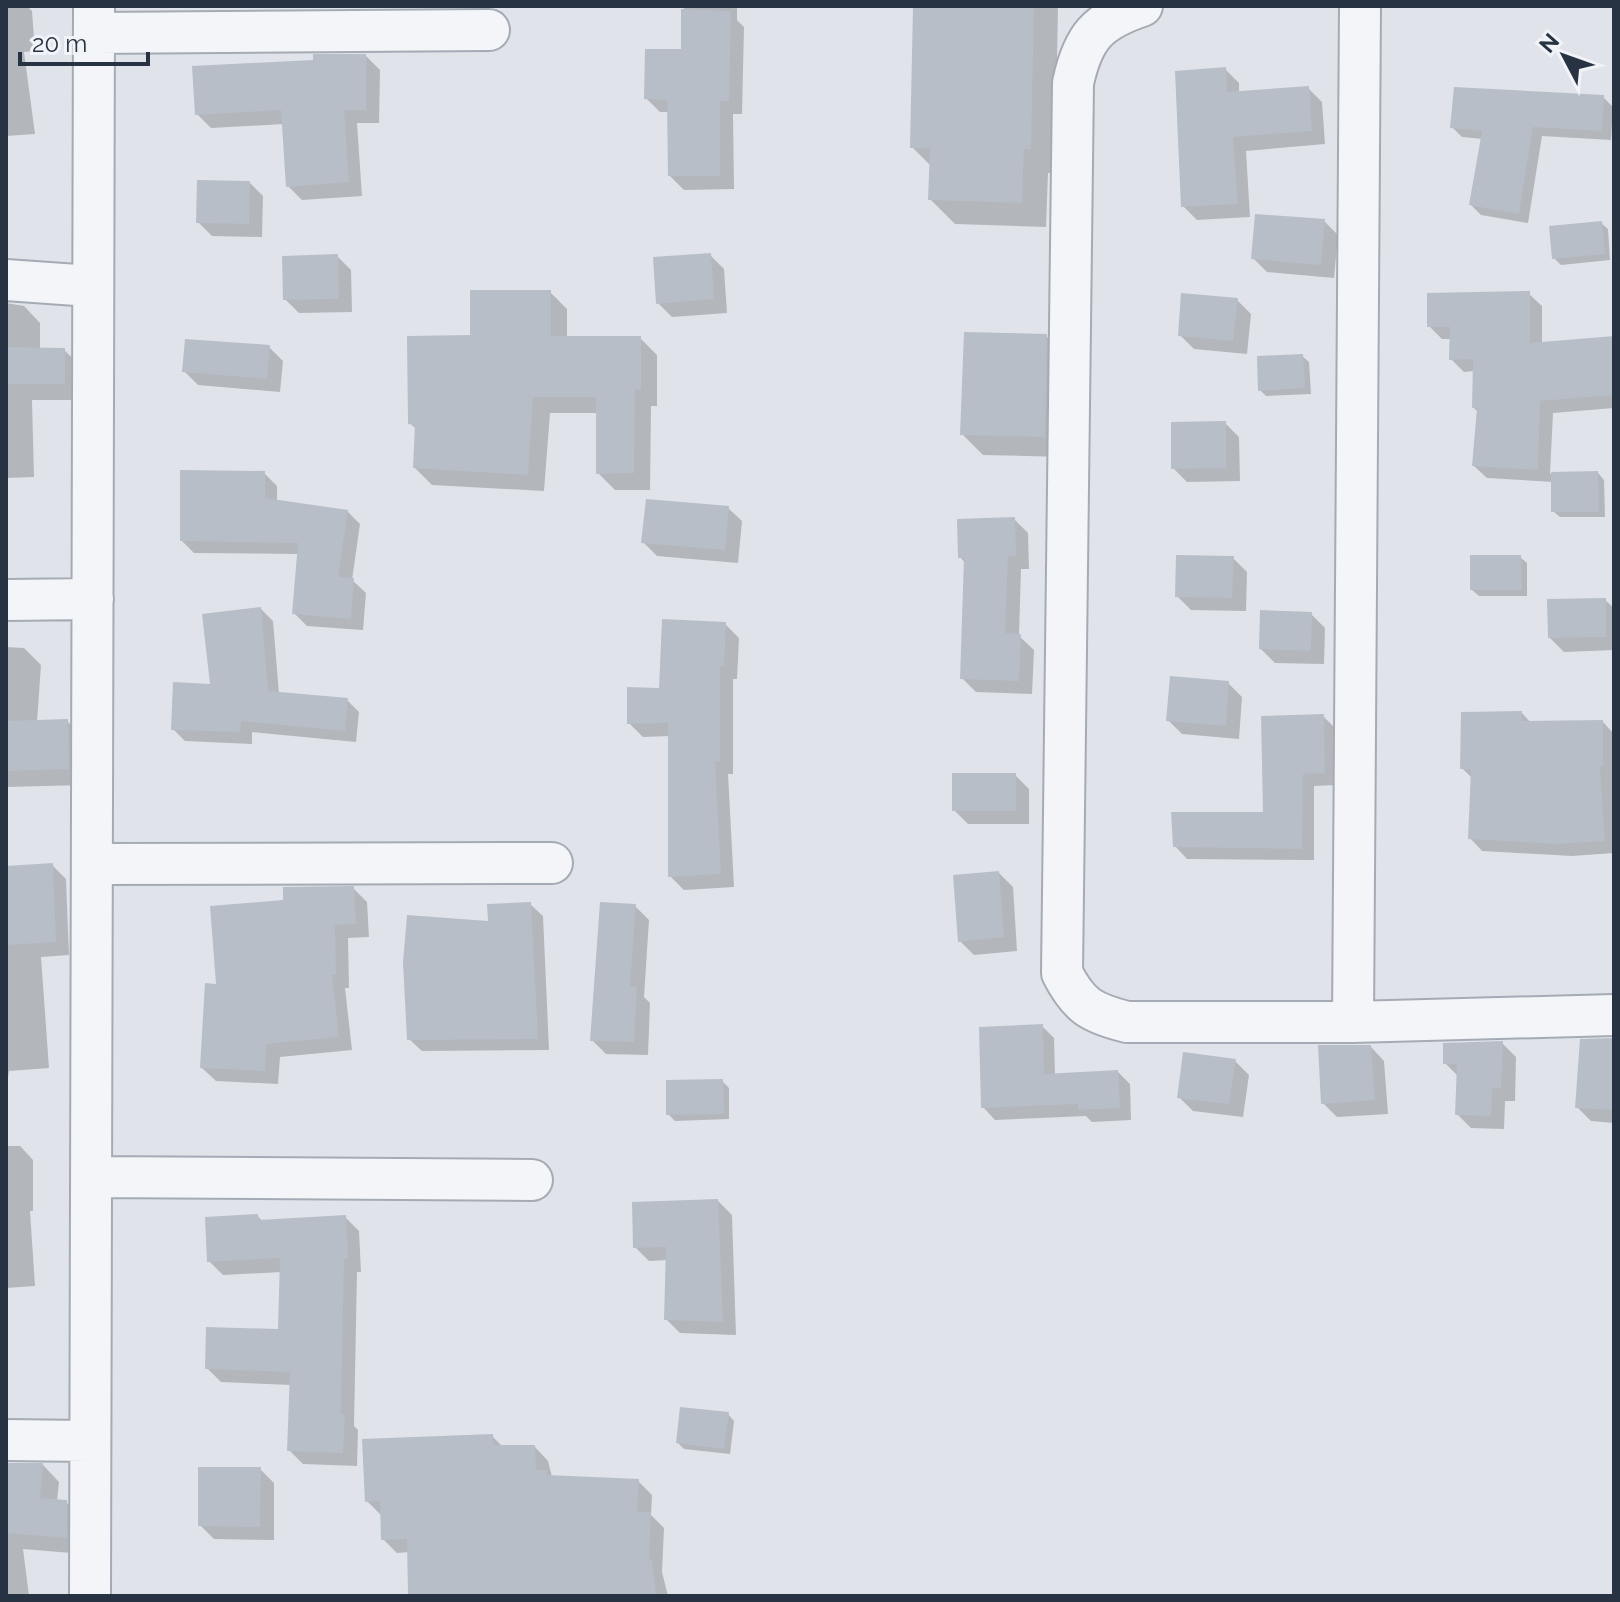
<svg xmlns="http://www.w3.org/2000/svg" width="1620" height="1602" font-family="Raleway,sans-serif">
	<rect width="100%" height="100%" fill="#e0e4ea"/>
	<!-- shadow -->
	<path fill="#0003" d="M6 6H27L32 11 35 51 24 52 35 134 6 136Z
		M684 6H737V20L744 27 742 114H733L734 189 684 190 670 176 669 112H660L646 98 682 51Z
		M915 6H1058L1055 173H1048L1046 227 955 224 930 199 931 166 912 147Z
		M366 56 380 70 379 123H357L362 196 302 200 288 186 284 124 211 128 197 114 315 62Z
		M1225 69 1239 83V93L1308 88 1322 102 1325 144 1246 151 1250 217 1197 220 1183 206Z
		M1603 97 1613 107 1611 140 1542 136 1528 223 1481 215 1471 205 1483 139 1462 137 1452 127Z
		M249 182 263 196 262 237 212 236 198 222Z
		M1324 221 1338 235 1334 278 1267 272 1253 258Z
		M1601 223 1608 229 1610 260 1561 265 1554 258Z
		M710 255 724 269 727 313 672 317 658 303Z
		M337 256 351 270 352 312 299 313 285 299Z
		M550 292 567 309V338H640L657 355V406H651L650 490H615L598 473V413H550L544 491 432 485 415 468 417 430 410 423 472 337Z
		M1529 294 1542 306V344L1614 338V408L1553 413 1550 474 1598 473 1604 480 1605 517H1560L1553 511V482L1487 478 1474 466 1478 412 1474 408 1475 371 1464 372 1451 359 1452 339H1442L1429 326Z
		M1237 300 1251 314 1247 354 1194 349 1180 335Z
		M6 303 24 306 40 323V350H64L81 366 80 400H32L34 477 6 478Z
		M1046 336 1067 357 1065 457 983 455 962 434Z
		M269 347 283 361 280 392 198 385 184 371Z
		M1302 356 1309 362 1311 394 1266 396 1260 390Z
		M1225 423 1239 437 1240 481 1187 482 1173 468Z
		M264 473 277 486V502L347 511 360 524 352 580 366 593 363 630 307 626 294 613 299 554 194 553 182 541Z
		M728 508 742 521 738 563 657 556 643 542Z
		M1014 519 1028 533 1029 569H1021L1019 636 1034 650 1032 694 976 692 962 678 966 564 960 557Z
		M1520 557 1527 563V596H1479L1472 590Z
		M1233 558 1247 572 1246 611 1191 610 1177 596Z
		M1605 600 1614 608V650L1564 652 1550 638Z
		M261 609 273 621 279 694 347 700 359 712 356 742 252 732V744L185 741 173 729 212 686Z
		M1311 614 1325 628 1324 664 1275 663 1261 649Z
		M725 624 739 638 737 679H733V774H728L734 887 684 890 670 876V736L643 737 629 723Z
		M6 647 24 648 41 665 37 722 67 721 84 738 85 785 6 787Z
		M1228 683 1242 697 1239 739 1182 734 1168 720Z
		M1522 713 1531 723 1603 722 1614 734V853L1572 856 1482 851 1470 838 1473 779 1462 768Z
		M1323 716 1336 729V785L1314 786V860L1187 859 1175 846 1265 814Z
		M1015 775 1029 789V824H968L954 810Z
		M52 865 66 879 69 955 41 957 49 1068 9 1071 6 1090V868Z
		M999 873 1013 887 1017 951 974 955 960 941Z
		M353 888 367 902 369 937 348 938 349 988H345L352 1050 280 1057 278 1084 216 1081 202 1068 285 902Z
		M530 904 543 916 549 1050 422 1051 409 1039 490 923Z
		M635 906 649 920 644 997 650 1003 648 1055 606 1054 592 1040Z
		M1042 1026 1054 1038 1055 1075 1118 1072 1130 1084 1131 1120 1092 1122 1086 1116 995 1120 983 1107Z
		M1614 1040V1123L1591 1121 1577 1107Z
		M1502 1043 1516 1057 1515 1101H1505L1504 1129 1471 1128 1457 1114 1458 1076 1445 1063Z
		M1371 1047 1384 1061 1388 1114 1337 1117 1323 1103Z
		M1235 1061 1249 1075 1243 1117 1193 1111 1179 1097Z
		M722 1081 729 1088V1119L675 1121 668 1114Z
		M6 1146H20L33 1160V1211H30L35 1286 6 1288Z
		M718 1201 732 1215 736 1335 680 1333 666 1319 668 1260 649 1261 635 1247Z
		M257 1216 264 1222 345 1217 359 1231 361 1272H357L354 1426 358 1430 357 1466 303 1464 289 1450 292 1385 221 1382 207 1368 280 1332 282 1272 223 1275 209 1261Z
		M728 1414 734 1421 730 1454 684 1449 678 1443Z
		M492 1436 503 1447H535L548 1461 552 1477 638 1481 652 1495 651 1515 664 1528 662 1572 668 1596H410L409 1552 397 1553 383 1539 382 1516 367 1501Z
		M6 1465H43L59 1482 57 1501 66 1502 83 1518V1554L23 1549 29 1596H6Z
		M260 1469 274 1483V1540L214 1539 200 1525Z"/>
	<!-- building -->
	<path fill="#b7bec7" d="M913 6H1034L1031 149H1024L1022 203 928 200 930 148H910Z
		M681 9 731 11 729 101H720V176H668L667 100 644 99 645 49H681Z
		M313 54H366V110H344L349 182 286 187 281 110 195 115 192 66 313 60Z
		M1226 67 1227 92 1309 86 1312 131 1233 137 1238 204 1181 207 1175 71Z
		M1454 87 1604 95 1602 131 1533 127 1519 214 1469 205 1482 131 1450 128Z
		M197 180 250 181 249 224 196 223Z
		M1255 214 1325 219 1321 265 1251 259Z
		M1602 221 1605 254 1552 259 1549 226Z
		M711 253 714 299 656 304 653 257Z
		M338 254 339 299 283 300 282 256Z
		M470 290H551V336H641V389H635L634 473 596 474V397H533L528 475 413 468 415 425 408 424 407 336 470 335Z
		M1530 291V343L1614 336V395L1540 401 1538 470 1472 466 1477 408H1472L1473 359 1449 360 1450 327H1427V293Z
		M1181 293 1238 298 1233 341 1178 336Z
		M964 332 1047 334 1045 437 960 435Z
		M185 339 270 345 267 379 182 372Z
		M6 347 65 348V384H6Z
		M1303 354 1305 388 1258 391 1257 356Z
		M1226 421V468L1171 469V422Z
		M180 470 265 471V498L348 510 338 577 354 578 351 619 292 614 298 543 180 541Z
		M1598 471 1599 512H1551V472Z
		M646 499 729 506 725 550 641 543Z
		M1015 517 1016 556H1008L1005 633 1021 634 1019 681 960 679 964 558H958L957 519Z
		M1176 555 1234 556 1232 598 1175 597Z
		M1470 555H1521L1522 590H1470Z
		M1606 598V637L1548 638 1547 599Z
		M261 607 268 691 348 698 345 731 241 721 240 732 171 730 173 682 210 684 202 614Z
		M1260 610 1312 612 1311 651 1259 649Z
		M662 619 726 622 724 666H720V761H715L721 874 668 877V723L627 724V687L659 688Z
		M1170 676 1229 681 1226 726 1166 721Z
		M1522 711V721L1603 720V766H1600L1605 841 1558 844 1468 839 1471 769H1460L1461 712Z
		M1324 714 1325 773 1303 774 1302 849 1173 847 1171 812H1263L1261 716Z
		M68 719 69 769 6 771V721Z
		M952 773H1016V811H952Z
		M53 863 56 942 6 945V866Z
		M999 871 1004 937 958 942 953 875Z
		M354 886 356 924 335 925 336 975H332L339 1037 266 1044 265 1071 200 1068 205 983 216 984 210 906 283 900V887Z
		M531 902 538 1039 407 1040 403 962 407 915 488 921 487 904Z
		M600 902 636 904 630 986 637 987 634 1042 590 1041Z
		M1043 1024 1044 1074 1118 1070 1120 1108 1078 1110V1104L981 1108 979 1027Z
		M1614 1038V1110L1575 1108 1580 1039Z
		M1503 1041 1501 1088H1492L1491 1116 1455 1115 1457 1064H1443V1043Z
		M1318 1045H1371L1375 1100 1321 1104Z
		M1183 1052 1236 1059 1229 1104 1177 1098Z
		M723 1079 724 1114 666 1115V1080Z
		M718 1199 723 1322 664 1320 666 1247 633 1248 632 1202Z
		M258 1214 259 1220 346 1215 348 1259H344L341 1414H345L343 1453 287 1451 290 1372 205 1369 206 1327 278 1329 280 1258 207 1262 205 1217Z
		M680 1407 729 1412 724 1449 676 1443Z
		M493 1434V1445H535L536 1470H547V1475L639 1479 637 1512H651L649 1560 652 1559 656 1596H408L407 1539 381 1540 380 1501 365 1502 362 1439Z
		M6 1463H43L40 1498 67 1500V1538L6 1533Z
		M198 1467H261L260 1527 198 1526Z"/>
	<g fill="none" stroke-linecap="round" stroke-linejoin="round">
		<!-- street casing -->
		<g stroke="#a5abb4" stroke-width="44">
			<path id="street" d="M1142 6C1097 21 1083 37 1073 83L1062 973C1079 1006 1091 1013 1127 1022H1353L1614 1015
				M94 33 489 30
				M6 280 91 286
				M6 600 93 599
				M92 864 552 863
				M1353 1022 1360 6
				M91 1177 532 1180
				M6 1440 89 1441
				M90 1596 94 6"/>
		</g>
		<!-- street -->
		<use href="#street" stroke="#f3f5f8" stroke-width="40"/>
	</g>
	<!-- border -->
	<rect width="1620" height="1602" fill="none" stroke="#273342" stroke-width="16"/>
	<!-- north arrow -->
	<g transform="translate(1564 56) rotate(311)" stroke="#f0f3f7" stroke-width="6" paint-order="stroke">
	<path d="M0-6L14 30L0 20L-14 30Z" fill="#273342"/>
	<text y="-12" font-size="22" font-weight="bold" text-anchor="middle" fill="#273342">N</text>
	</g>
	<!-- scale -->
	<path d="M20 52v12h128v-12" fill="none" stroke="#273342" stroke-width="4"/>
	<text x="32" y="52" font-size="24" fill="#273342" stroke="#f0f3f7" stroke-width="6" paint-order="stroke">20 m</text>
</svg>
